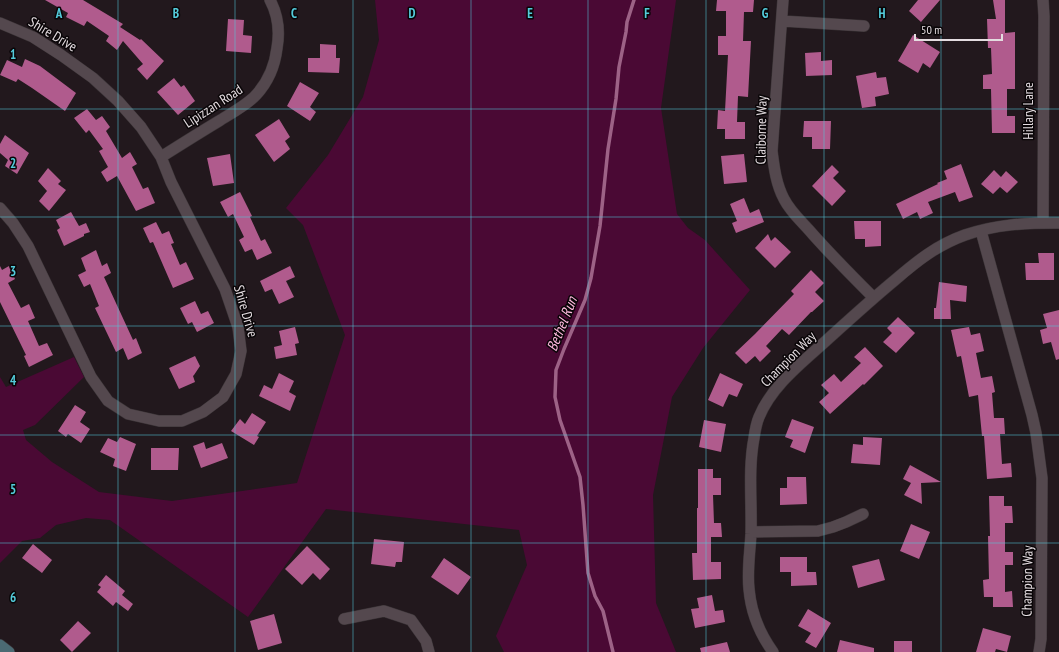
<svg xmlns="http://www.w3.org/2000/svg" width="1059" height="652" font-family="'PT Sans Narrow',sans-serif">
	<rect width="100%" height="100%" fill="#22181d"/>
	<!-- green -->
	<path fill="#4a0934" d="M375 0H676L661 108 677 214 688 228 705 240 750 290 703 348 672 397 653 495 656 603 676 652H504L496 636 527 565 519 530 326 509 248 617 110 520 86 518 56 525 40 538 22 541 0 563V377L6 387 74 357 84 377 35 425 23 430 26 440 52 462 99 492 172 501 297 483 345 335 303 225 286 208 328 155 363 97 379 40Z"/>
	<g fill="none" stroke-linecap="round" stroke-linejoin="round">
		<!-- stream -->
		<path stroke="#9d6286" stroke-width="3.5" d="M613 652 603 611 595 596 588 573 583 505 580 477 560 420 555 397 556 370 564 349 585 300 591 278 600 226 608 149 616 99 619 67 626 32 627 22 634 0"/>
	</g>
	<!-- building -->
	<path fill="#b05b8d" d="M45 0H83L123 24 120 27 140 40 141 39 164 61 147 80 137 69 143 64 123 41 117 50 106 41 109 36 87 21 84 26 66 17 68 13Z
		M717 0H754L753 12H744L743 41H751L748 97 738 96 737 122H745V139H725V129H717L718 110 725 111 728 55H718V36H726V11H716Z
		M918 0H940L921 22 909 11Z
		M993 0H1005V33L1015 32V89H1007V116H1015V133H992L991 89H983V75L992 74 991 48H988L987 19H996Z
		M228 19 244 20 243 35 252 36 251 53 226 51Z
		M913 35 940 52 930 68 923 63 918 73 898 61Z
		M320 44 336 45V58H340L339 73 308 72V58H320Z
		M821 52V61L832 60V75L806 76 805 53Z
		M25 59 40 66 76 93 65 111 32 88 18 79 16 82 0 75 7 60 22 67Z
		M876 72 877 78 886 77 889 94 875 97 876 106 862 108 856 76Z
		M174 78 181 87 184 85 195 101 178 115 157 92Z
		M300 82 319 93 310 107 316 112 310 121 287 106Z
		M87 109 96 120 102 116 110 127 106 131 122 158 130 152 137 164 132 167 143 189 148 187 155 203 136 211 117 176 107 182 101 172 108 167 99 151 103 149 89 130 86 133 74 118Z
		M279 119 290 137 285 141 290 149 274 162 255 135Z
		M804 121H831L830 149H812V137H803Z
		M5 135 29 153 17 174 5 166 8 160 0 153V144Z
		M230 154 234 183 213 186 207 158Z
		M744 154 747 182 724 184 721 156Z
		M961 164 973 197 959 202 955 192 928 202 933 213 920 219 917 212 903 219 896 204 938 184 937 183 947 179 944 171Z
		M832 165 839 172 833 178 846 191 832 206 812 186Z
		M48 168 61 181 58 184 66 190 49 211 39 201 47 191 38 181Z
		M994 170 1001 177 1006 171 1018 182 1007 193 1000 187 993 194 981 184Z
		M240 192 252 216 250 217 261 241 265 239 272 253 257 260 252 249 245 252 239 240 244 237 233 214 228 217 220 202Z
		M744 198 750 213 759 209 764 222 736 233 732 223 737 221 730 204Z
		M71 212 79 226 86 223 90 232 84 234V236L64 246 57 230 60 228 56 220Z
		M854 221H881V246L865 247V239H855Z
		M156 222 162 234 169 231 174 243 171 244 180 265 186 262 194 279 173 288 153 242 150 243 143 228Z
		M768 234 771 241 775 237 791 252 775 268 755 248Z
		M96 250 102 266 107 263 111 273 104 277 133 340 136 338 142 353 128 360 123 348 116 352 95 308 99 306 90 284 84 287 78 275 86 271 81 258Z
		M1038 253H1054V280H1026L1025 263H1039Z
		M0 266 2 270 9 266 15 279 8 283 21 308 29 304 35 318 28 321 39 346 47 343 53 355 29 367 24 356 26 355 0 302Z
		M290 266 295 277 286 281 294 297 279 304 272 289 265 292 260 281Z
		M811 270 824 283 815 292 824 301 812 312H811L789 335 782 329 766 346 771 351 760 362 755 356 746 364 735 353 755 334 794 294 791 291Z
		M939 282 967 286 966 302 950 300 951 319H934V308H936Z
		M195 301 201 314 208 311 214 323 197 332 192 322 188 324 180 308Z
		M1059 310V359L1056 360 1051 342 1043 344 1040 330 1047 328 1043 314Z
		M898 317 915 333 896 353 883 342 892 333 887 328Z
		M295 327 299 343 295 344 297 355 276 359 274 347 282 345 279 331Z
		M969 327 971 335 980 333 984 351 976 353 981 378 992 376 995 392 992 393 994 418H1004L1005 434H1000L1002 464 1011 463 1012 477 987 479 984 436H982L978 395 969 397 961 356 957 357 951 330Z
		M865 347 883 366 864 385 863 384 830 414 819 402 829 393 821 385 834 374 841 382 861 363 854 357Z
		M195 356 200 366 194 375 193 376 195 382 179 389 169 368Z
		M279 373 294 381 289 392 296 396 290 411 259 396 264 385 272 389Z
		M720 373 743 384 737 397 729 394 723 407 708 400Z
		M75 405 86 412 80 422 90 429 81 443 68 434 66 437 58 431Z
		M252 413 266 422 257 436 259 437 254 445 231 431 240 419 245 424Z
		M792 419 814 427 805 453 790 447 793 440 785 437Z
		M704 420 726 424 721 452 699 447Z
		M120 437 136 444 126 471 113 466 115 459 100 452 108 438 117 442Z
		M863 437 882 438 880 465 851 463 853 444 863 445Z
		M204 442 206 449 222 443 228 458 201 468 193 446Z
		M151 448H179L178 470H151Z
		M910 465 941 482 921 483 922 504 904 495 911 483 903 479Z
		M698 469H713V478H721V495H713L714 523H721L722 537H711V562H721V579L693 580 692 553H697V508H698Z
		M787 477H806L807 504 780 505V488H787Z
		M989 496H1004V506H1012L1013 523H1005V552H1013V565H1005V592L1012 591 1013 607H993V597H984L983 580 989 579 988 536H990Z
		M911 524 930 532 919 559 900 551Z
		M374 539 404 542 402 562H396L395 567 371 564Z
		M33 544 52 560 42 573 22 558Z
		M307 546 330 569 320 580 313 573 302 585 285 569Z
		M780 557H807V572H816L817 585 791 586V572H780Z
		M444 558 471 577 458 595 431 577Z
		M879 559 885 580 858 588 852 566Z
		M106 575 125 591 122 595 133 604 128 611 116 602 113 606 97 592 101 587 98 585Z
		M712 595 715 611 723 610 725 622 695 628 691 609 699 608 697 598Z
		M808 609 831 623 816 648 805 642 811 633 798 626Z
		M274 614 282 643 258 650 250 621Z
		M78 621 91 633 72 652 60 640Z
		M983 628 1011 636 1007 652 996 649 995 652H976Z
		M840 640 874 648V652H837Z
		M894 641H912V652H894Z
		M727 642 730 652H701L700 648Z"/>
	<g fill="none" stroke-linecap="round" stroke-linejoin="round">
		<!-- minor casing -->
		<g stroke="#3b3437" stroke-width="12">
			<path id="minor" d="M783 0 772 151C774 167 776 184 784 199 790 211 800 220 809 230 829 253 851 275 873 297
				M782 21 864 26
				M0 23 33 37 61 55 93 78 118 101 141 127 161 157 171 182 225 289 238 327 241 351 236 374 223 397 203 412 182 421H159L128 414 108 401 91 377 28 246 13 223 0 208
				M161 157C180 145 199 133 219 121 230 114 247 105 256 95 268 82 275 65 277 48 280 31 278 15 270 0
				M1043 223 1044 16 1043 0
				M981 231 1032 415 1036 433 1042 478 1041 639 1039 652
				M751 532 818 531 833 527 846 522 863 514
				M344 619 384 611 411 620 426 641 429 652
				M773 652C760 634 751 612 749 589 747 571 750 552 751 534 752 502 748 470 754 438 755 431 756 424 759 417 772 385 803 362 828 339 850 319 872 299 895 280 917 261 937 245 965 235 997 224 1025 223 1059 223"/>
		</g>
		<!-- secondary casing -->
		<g stroke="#3b3437" stroke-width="12">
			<path id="secondary" d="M0 645 9 652"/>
		</g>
		<!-- minor -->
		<use href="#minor" stroke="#54484e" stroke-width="11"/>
		<!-- secondary -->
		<use href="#secondary" stroke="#4b6a73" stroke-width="11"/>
	</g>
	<!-- grid -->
	<path fill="none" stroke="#53cbda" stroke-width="1" stroke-opacity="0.55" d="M118 0V652M235 0V652M353 0V652M471 0V652M588 0V652M706 0V652M824 0V652M941 0V652M0 109H1059M0 217H1059M0 326H1059M0 435H1059M0 543H1059"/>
	<g text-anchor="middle" stroke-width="3" stroke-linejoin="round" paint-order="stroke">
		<!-- street labels -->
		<g font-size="14" fill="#e4dce0" stroke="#090507">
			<text transform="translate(53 34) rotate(31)" y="5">Shire Drive</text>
			<text transform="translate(213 106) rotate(-33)" y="5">Lipizzan Road</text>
			<text transform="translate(1028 111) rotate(-90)" y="5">Hillary Lane</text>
			<text transform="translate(761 130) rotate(-89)" y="5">Claiborne Way</text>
			<text transform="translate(246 311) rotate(74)" y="5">Shire Drive</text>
			<text transform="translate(788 359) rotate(-45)" y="5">Champion Way</text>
			<text transform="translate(1027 581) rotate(-89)" y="5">Champion Way</text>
		</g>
		<!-- water labels -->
		<g font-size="15" font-style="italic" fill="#ffb9df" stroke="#090507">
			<text transform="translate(562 324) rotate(-68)" y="5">Bethel Run</text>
		</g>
	</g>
	<g font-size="13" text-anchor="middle" font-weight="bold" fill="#53cbda" stroke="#090507" stroke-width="3" stroke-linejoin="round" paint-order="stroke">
		<text x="59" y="18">A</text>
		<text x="176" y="18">B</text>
		<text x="294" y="18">C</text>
		<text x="412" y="18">D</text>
		<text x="530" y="18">E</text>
		<text x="647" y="18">F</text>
		<text x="765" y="18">G</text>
		<text x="882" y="18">H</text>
		<text x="13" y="59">1</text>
		<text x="13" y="168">2</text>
		<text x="13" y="276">3</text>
		<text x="13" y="385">4</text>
		<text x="13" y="494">5</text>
		<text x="13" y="602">6</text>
	</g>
	<!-- scale -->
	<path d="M915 34v6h87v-6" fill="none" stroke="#e4dce0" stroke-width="2"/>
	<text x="921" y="34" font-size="12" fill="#e4dce0" stroke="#090507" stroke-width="3" paint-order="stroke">50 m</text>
</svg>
